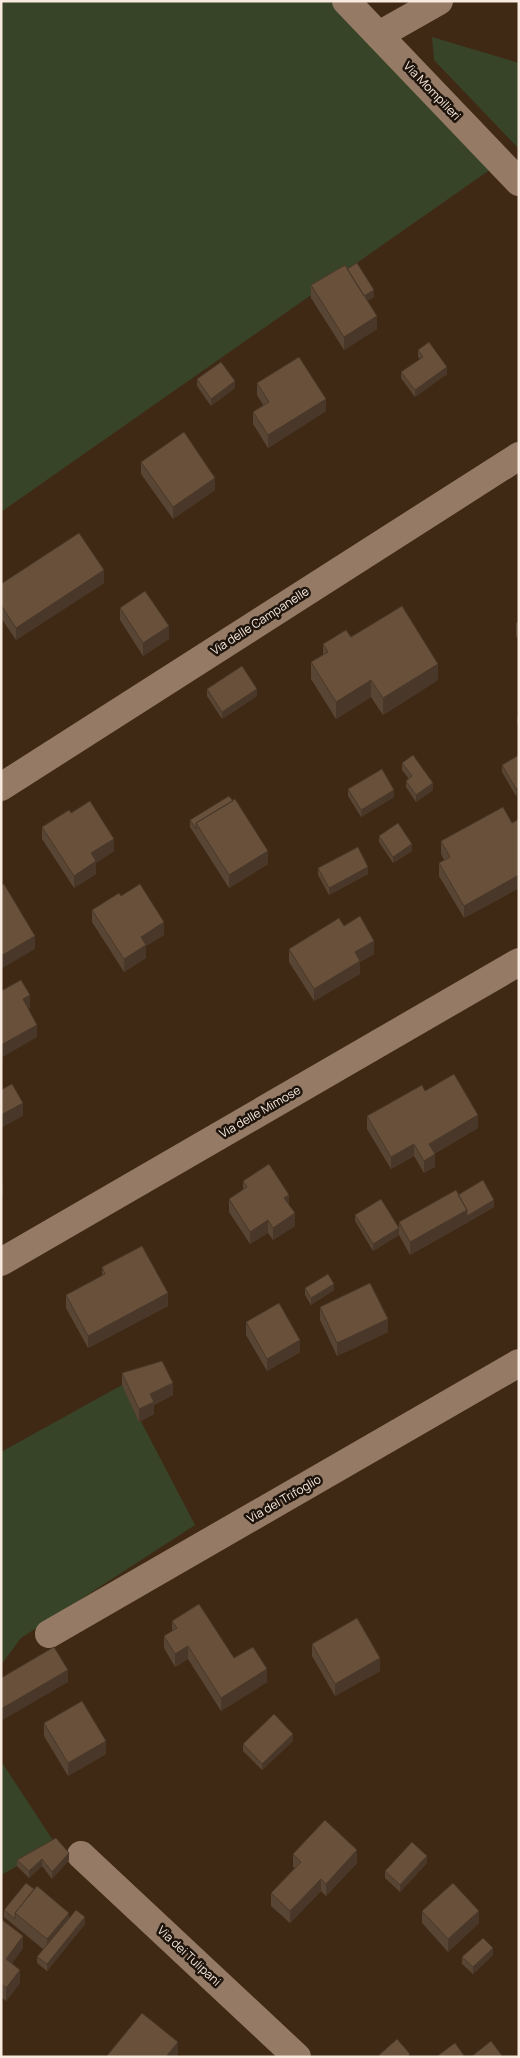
<svg xmlns="http://www.w3.org/2000/svg" width="520" height="2058" font-family="Manrope,sans-serif">
	<rect width="100%" height="100%" fill="#3f2915"/>
	<!-- green -->
	<path fill="#384428" d="M1 1H330L491 169 1 512Z
		M432 37 519 63V149L434 60Z
		M122 1385 195 1525 21 1638 1 1665V1452Z
		M1 1761 56 1845 1 1875Z"/>
	<g fill="none" stroke-linecap="round" stroke-linejoin="round">
		<!-- street -->
		<path stroke="#957b65" stroke-width="28" d="M379 35 439 1
			M1 787 519 456
			M1 1262 519 962
			M49 1634 519 1363
			M81 1855 297 2057"/>
		<!-- secondary -->
		<path stroke="#957b65" stroke-width="28" d="M346 1 519 182"/>
	</g>
	<!-- wall -->
	<path fill="#594533" d="M347 269 374 297 367 301 377 329 344 350 311 298V285Z
		M418 350 447 374 415 397 401 378V372L420 359 418 357Z
		M197 379 235 388 211 406 197 386Z
		M257 383 326 411 268 448 253 424V412L263 405 257 395Z
		M141 462 215 490 173 519 141 474Z
		M104 583 16 640 1 618V584Z
		M120 608 169 639 143 656 120 620Z
		M519 621V639L516 636V623Z
		M351 637 438 680 383 715 371 697 336 719 311 679V662L323 655V644Z
		M207 689 257 696 222 719 207 696Z
		M519 716V726L517 724V717Z
		M519 755 516 796 502 772V765Z
		M402 763 433 790 416 802 406 787V781L409 779 402 770Z
		M348 789 394 797 361 817 348 796Z
		M71 813 114 851 96 863V874L74 888 42 839V827Z
		M519 819V888L464 918 439 876V863L444 860 441 854V841L512 823Z
		M190 820 268 864 229 888 190 827Z
		M379 836 412 851 393 863 379 842Z
		M318 868 368 874 329 895 318 875Z
		M121 896 164 935 146 946V958L124 972 92 922V910Z
		M344 926 374 954 360 962V974L314 1001 289 962V949Z
		M425 1091 478 1128 434 1154 435 1167 424 1173 414 1156 391 1169 367 1129V1116Z
		M243 1181 289 1205 295 1226 273 1240 268 1233 250 1244 229 1212V1199L243 1190Z
		M459 1195 494 1207 410 1255 399 1235 373 1251 355 1221V1215L399 1228V1222Z
		M102 1267 168 1306 88 1348 66 1308V1295L102 1276Z
		M305 1288 334 1290 311 1305 305 1295Z
		M320 1307 388 1332 337 1356 320 1320Z
		M246 1322 300 1352 267 1371 246 1335Z
		M122 1373 173 1395 154 1405V1414L139 1422 122 1385Z
		M172 1621 234 1658 267 1682 221 1711 188 1659 175 1667 164 1648V1636L172 1631Z
		M312 1644 380 1671 335 1696 312 1656Z
		M44 1723 106 1754 68 1776 44 1736Z
		M293 1741 262 1770 243 1751V1744Z
		M293 1854 357 1863 326 1896 321 1891 290 1923 271 1906V1893L295 1868 293 1867Z
		M17 1860H69L52 1879 42 1866 29 1878 17 1866Z
		M427 1863 400 1892 385 1878V1871Z
		M4 1910 69 1918 85 1924 47 1971 37 1963V1957L43 1949 4 1917Z
		M422 1911 479 1923 448 1952 422 1923Z
		M1 1919 23 1948 12 1963 20 1983 6 2001 1 1997Z
		M493 1955 473 1974 462 1964V1957Z"/>
	<!-- shaded-wall -->
	<path fill="#493829" d="M374 290V297L362 304V298Z
		M377 316V329L344 350V337Z
		M447 367V374L415 397V390Z
		M235 381V388L211 406V399Z
		M326 399V411L268 448V435Z
		M215 478V490L173 519V507Z
		M104 570V583L16 640V628Z
		M169 626V639L143 656V643Z
		M438 664V680L383 715V698Z
		M371 680V697L336 719V702Z
		M257 689V696L222 719V712Z
		M433 783V790L416 802V795Z
		M519 788V794L516 796V789Z
		M394 790V797L361 817V810Z
		M114 839V851L96 863V874L74 888V876L91 853Z
		M412 844V851L393 863V857Z
		M268 851V864L229 888V875Z
		M368 867V874L329 895V888Z
		M519 875V888L464 918V906Z
		M164 922V935L146 946V958L124 972V959L141 937Z
		M35 936V949L1 969V956Z
		M374 941V954L360 962V974L314 1001V989L355 952Z
		M30 995V1008L23 1012V999Z
		M37 1025V1037L1 1058V1045Z
		M23 1103V1116L1 1128V1115Z
		M478 1115V1128L429 1157V1144Z
		M414 1144V1156L391 1169V1157Z
		M435 1154V1167L424 1173V1161Z
		M3 1182V1195L1 1196V1183Z
		M289 1195V1207L284 1198Z
		M494 1200V1207L467 1223V1216Z
		M467 1210V1223L410 1255V1242Z
		M295 1213V1226L273 1240V1228Z
		M268 1220V1233L250 1244V1232Z
		M399 1228V1235L373 1251V1244Z
		M334 1284V1290L311 1305V1298Z
		M168 1293V1306L88 1348V1336Z
		M388 1319V1332L337 1356V1343Z
		M300 1340V1352L267 1371V1359Z
		M173 1383V1395L154 1405V1414L139 1422V1409L150 1394Z
		M188 1646V1659L175 1667V1654Z
		M380 1658V1671L335 1696V1684Z
		M267 1669V1682L221 1711V1698Z
		M68 1670V1682L1 1721V1709Z
		M293 1734V1741L262 1770V1764Z
		M106 1741V1754L68 1776V1763Z
		M357 1850V1863L326 1896V1884Z
		M69 1853V1860L52 1879V1872Z
		M427 1856V1863L400 1892V1885Z
		M42 1859V1866L29 1878V1871Z
		M321 1879V1891L290 1923V1911Z
		M479 1911V1923L448 1952V1939Z
		M69 1913V1925L47 1952V1939Z
		M85 1917V1924L47 1971V1964Z
		M23 1936V1948L6 1972V1959Z
		M493 1948V1955L473 1974V1967Z
		M20 1970V1983L6 2001V1988Z
		M178 2042V2055L177 2057H166Z"/>
	<!-- building -->
	<path fill="#68503b" stroke="#493829" d="M357 263 374 290 364 296 347 269Z
		M345 265 377 316 344 337 311 285Z
		M429 342 447 367 415 390 401 372 423 357 418 350Z
		M299 357 326 399 268 435 253 412 269 402 257 383Z
		M221 362 235 381 211 399 197 379Z
		M184 432 215 478 173 507 141 462Z
		M79 533 104 570 16 628 1 605V584Z
		M145 591 169 626 143 643 120 608Z
		M402 606 438 664 383 698 371 680 336 702 311 662 328 652 323 644 346 630 351 637Z
		M242 666 257 689 222 712 207 689Z
		M413 755 433 783 416 795 406 781 412 776 402 763Z
		M519 755V787L516 789 502 765Z
		M382 769 394 790 361 810 348 789Z
		M229 796 233 801 196 823V829L190 820Z
		M235 799 268 851 229 875 196 823Z
		M90 801 114 839 91 853 96 861 74 876 42 827 69 810 71 813Z
		M503 807 512 823 519 819V875L464 906 439 863 450 857 441 841Z
		M398 823 412 844 393 857 379 836Z
		M358 847 368 867 329 888 318 868Z
		M4 884 35 936 1 956V886Z
		M140 884 164 922 141 937 146 945 124 959 92 910 119 893 121 896Z
		M360 916 374 941 355 952 360 961 314 989 289 949 339 918 344 926Z
		M21 980 30 995 23 999 37 1025 1 1045V991Z
		M454 1074 478 1115 429 1144 435 1154 424 1161 414 1144 391 1157 367 1116 422 1085 425 1091Z
		M12 1084 23 1103 1 1115V1090Z
		M269 1164 289 1195 284 1198 295 1213 273 1228 268 1220 250 1232 229 1199 247 1187 243 1181Z
		M483 1180 494 1200 467 1216V1210L458 1195Z
		M456 1190 467 1210 410 1242 399 1222Z
		M381 1199 399 1228 373 1244 355 1215Z
		M142 1246 168 1293 88 1336 66 1295 105 1274 102 1267Z
		M328 1274 334 1284 311 1298 305 1288Z
		M370 1283 388 1319 337 1343 320 1307Z
		M279 1303 300 1340 267 1359 246 1322Z
		M162 1361 173 1383 150 1394 154 1402 139 1409 122 1373Z
		M199 1604 234 1658 253 1647 267 1669 221 1698 188 1646 175 1654 164 1636 177 1628 172 1621Z
		M357 1618 380 1658 335 1684 312 1644Z
		M54 1647 68 1670 1 1709V1678Z
		M82 1701 106 1741 68 1763 44 1723Z
		M274 1714 293 1734 262 1764 243 1744Z
		M325 1820 357 1850 326 1884 321 1879 290 1911 271 1893 301 1862 293 1854Z
		M56 1838 69 1853 52 1872 42 1859 29 1871 17 1860Z
		M412 1842 427 1856 400 1885 385 1871Z
		M26 1883 34 1889 15 1913V1919L4 1910Z
		M453 1883 479 1911 448 1939 422 1911Z
		M37 1886 69 1913 47 1939 15 1913Z
		M76 1910 85 1917 47 1964 37 1957Z
		M1 1919 23 1936 6 1959 20 1970 6 1988 1 1984Z
		M483 1938 493 1948 473 1967 462 1957Z
		M142 2013 178 2042 166 2057H106Z
		M397 2039 410 2054 408 2057H377Z
		M491 2041 503 2057H471Z
		M455 2043 465 2057H436Z"/>
	<g text-anchor="middle" stroke-width="5" stroke-linejoin="round" paint-order="stroke">
		<!-- street labels -->
		<g font-size="12" fill="#f8eade" stroke="#1e140c">
			<text transform="translate(432 91) rotate(46)" y="4">Via Mompilieri</text>
			<text transform="translate(260 621) rotate(-33)" y="4">Via delle Campanelle</text>
			<text transform="translate(260 1112) rotate(-30)" y="4">Via delle Mimose</text>
			<text transform="translate(284 1499) rotate(-30)" y="4">Via del Trifoglio</text>
			<text transform="translate(189 1956) rotate(43)" y="4">Via dei Tulipani</text>
		</g>
	</g>
	<!-- border -->
	<rect width="520" height="2058" fill="none" stroke="#f8eade" stroke-width="5"/>
</svg>
